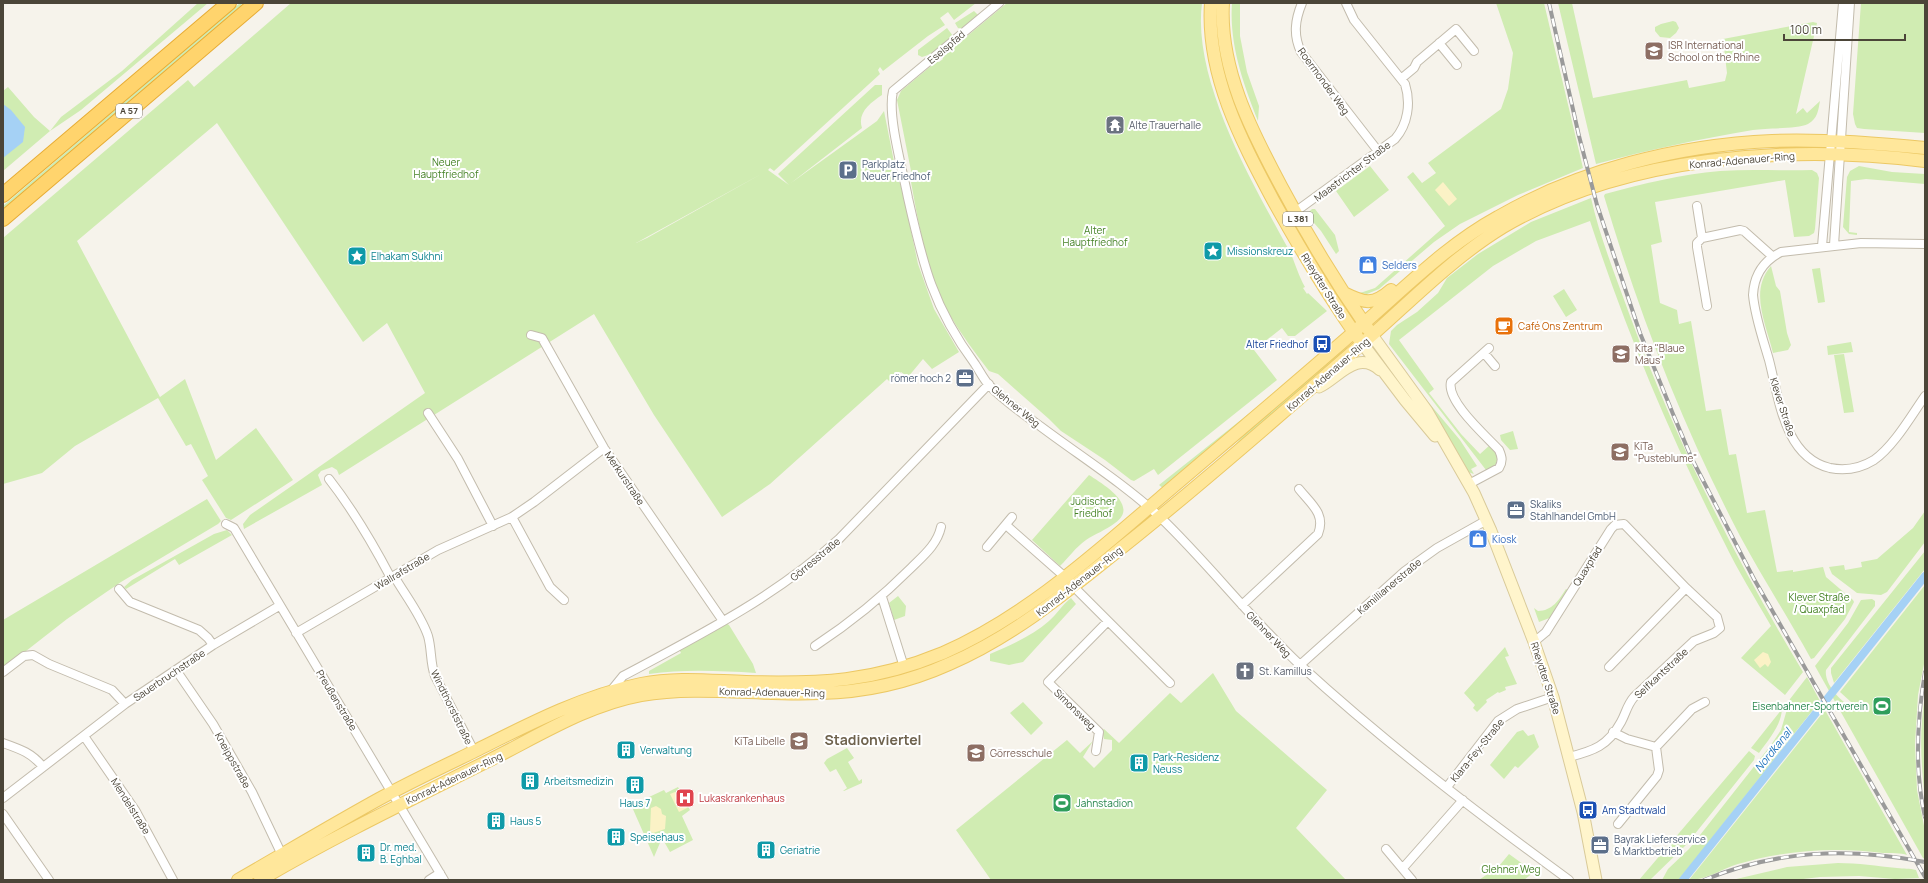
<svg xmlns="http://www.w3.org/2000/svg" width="1928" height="883" font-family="Manrope,sans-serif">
	<rect width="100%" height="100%" fill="#f6f3eb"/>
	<!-- green -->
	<path fill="#d0ecb2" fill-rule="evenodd" d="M198 3H208L81 110 50 131 3 171V91L8 87 34 117 50 131 61 117 122 71Z
		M240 3 242 5 3 209V206Z
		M291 3H976L954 20 948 12 940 18 945 25 928 36 883 71 880 67 878 70 880 74 774 171 770 168 768 170 789 185 778 174 875 85H882V95C870 103 857 113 862 128L791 183 877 121 884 111 897 177 902 188 918 264 934 309 959 352 932 369 923 359 908 377 901 372 891 383 887 379 770 484 722 517 654 415 594 314 339 475 337 470 332 467 321 471 318 475 322 485 244 529 243 524 250 515 425 393 387 323 363 342 217 123 77 241 160 397 185 379 216 460 256 428 293 480 231 520 226 518 202 480 208 476 191 444 186 446 158 398 75 446 42 473 3 484V238L188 80 194 87ZM763 173 647 238 636 243Z
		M1007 3H1202C1192 81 1253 184 1289 250 1295 262 1298 275 1305 287L1303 288 1307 294 1308 293 1327 311 1295 336H1288L1282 328 1254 350 1277 380 1158 475 1154 469 1134 481 1131 480 1105 460 1061 431 1049 419 998 374 989 371C975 353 961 334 949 314 927 275 919 226 911 182L913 181 897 100 901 91 937 61 939 62 943 59 942 57Z
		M1216 3H1220L1226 67 1352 316 1322 270 1259 161 1235 110 1221 66 1216 30Z
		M1232 3H1240V36L1247 72 1259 106 1258 121C1243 83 1229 44 1232 3Z
		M1496 3H1544L1583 168 1518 195 1460 224 1434 242 1379 289 1367 294 1360 293 1375 288 1445 226 1407 177 1413 172 1422 183 1436 173 1428 163 1501 109 1508 89 1513 53Z
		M1558 3H1572L1593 98 1687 80 1689 88 1725 81 1727 73 1723 39 1813 22 1817 23 1796 114 1803 108 1807 113 1820 101C1818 111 1818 118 1808 124 1798 129 1767 128 1753 130 1699 139 1648 150 1596 164Z
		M1861 3H1925V133L1864 129 1857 128 1855 124 1853 114Z
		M974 11 978 15 962 29 958 28 955 23Z
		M1673 21 1676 22 1679 28 1676 33 1670 38 1660 37 1655 31V27L1661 24Z
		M947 28 953 36 931 54 922 57 918 55V50Z
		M1370 166 1389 190 1354 217 1336 191Z
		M1859 166 1892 172 1925 174V184L1866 179 1851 181 1849 232 1857 233V235L1849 234 1843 227 1847 177 1850 171Z
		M1812 170 1817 173 1819 178 1815 229 1814 233 1809 236 1794 237 1785 180 1655 202 1662 242 1651 245 1660 303 1677 310 1679 324 1691 321 1706 411 1721 409 1729 455 1736 454 1747 513 1765 510 1777 572 1793 570V572L1823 567 1826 577 1853 600 1854 602 1845 619 1814 658 1811 659C1789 619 1762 577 1740 536 1683 427 1639 314 1604 196L1605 194C1643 184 1681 174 1720 171 1751 169 1782 171 1812 170Z
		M1591 198C1600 238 1616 277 1630 316 1675 439 1735 559 1803 672L1785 695 1741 658 1771 626C1755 598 1738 571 1724 542 1671 439 1626 331 1590 221L1536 241 1493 266 1399 340 1434 389 1429 393 1461 434 1480 454 1490 445 1496 452 1498 459 1495 465 1486 470 1389 344 1391 331 1397 325 1417 312 1438 293 1447 278 1478 254 1531 222Z
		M1312 209H1315L1335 235 1339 251 1336 254 1321 231 1307 215 1308 213Z
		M1771 266 1776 286 1780 291 1787 333 1791 345 1788 350 1773 353C1766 324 1749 291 1771 266Z
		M1820 268 1825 302 1818 303 1812 269Z
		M1564 289 1577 310 1566 317 1553 296Z
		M1851 342 1853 352 1828 355 1827 346Z
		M1345 346 1347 348 1223 458 1245 434Z
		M1844 354 1854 412 1844 413 1834 355Z
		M1285 385 1164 489 1159 485Z
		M1424 397 1460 440 1477 466 1471 469 1474 474 1468 472Z
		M1513 431 1518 449 1510 450 1501 440 1500 435Z
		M1089 475C1103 484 1140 506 1115 523 1106 530 1095 534 1086 540 1075 548 1069 557 1060 566L1032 540Z
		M207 499 221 521 218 524 121 582 67 619 3 669V620Z
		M1925 511V542L1887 592 1881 595 1857 593 1832 574 1829 567 1844 565 1845 570 1862 567 1861 562 1877 559 1913 528Z
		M227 530 232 535 179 565 175 559 126 589 124 587 132 580 214 534Z
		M1925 551V569L1834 683 1831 673V668Z
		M1925 585V659L1918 695 1915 744 1917 790 1925 831V859L1923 858 1815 666 1848 623 1861 600 1872 599 1875 601V606L1826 670C1824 683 1839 700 1849 705L1851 702 1840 692Z
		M1566 589 1569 591 1552 617 1539 622 1534 608 1538 611C1552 611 1559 600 1566 589Z
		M898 596 906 606 905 616 894 620 889 603Z
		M1071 598 1076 604 1023 662 1009 665 990 661V654C1010 646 1033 635 1049 621 1057 614 1062 605 1071 598Z
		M726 623 729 625 753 664 756 673C720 671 685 669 649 674V671L681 653 679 649Z
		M1505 647 1509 656 1505 657 1517 684 1505 687 1506 690 1499 693 1498 692 1486 700 1487 702 1477 712 1473 708 1475 705 1464 693Z
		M1213 673 1236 711 1327 790 1296 828 1346 880H991L956 830 1067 740 1080 753 1093 741 1083 757 1094 768 1112 750V740L1104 739 1102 731 1104 729 1119 743 1170 693 1181 703Z
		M1807 677 1820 701 1679 880H1662L1668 869 1689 849 1771 745 1781 730 1790 699Z
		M1925 696V799C1921 765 1919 730 1925 696Z
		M1023 702 1043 723 1031 735 1010 713Z
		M1782 709C1781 726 1769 739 1759 753L1751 748Z
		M1825 710 1907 855C1901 853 1891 853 1883 853 1835 847 1785 850 1738 864 1722 869 1706 880 1689 880Z
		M1523 730 1528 736 1534 734 1539 747 1518 768 1515 766 1504 779 1490 765 1517 732Z
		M847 748 854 758 848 762 859 781 862 779V783L844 791H843L847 788 836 769 830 772 824 763 827 759Z
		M1749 751 1755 756 1754 760 1686 845 1650 880H1639Z
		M678 787 690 810 682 816 693 840 670 852 662 838 654 857 632 807 634 804 664 790 666 793Z
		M1509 854 1534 872 1524 880H1479L1499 866Z
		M1838 863C1858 863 1877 866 1897 868 1904 869 1909 868 1916 870L1919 878 1895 879 1859 876 1820 877 1795 880H1732L1787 867Z"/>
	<!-- sand -->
	<path fill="#fbf2c6" d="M1443 182 1457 199 1449 206 1435 190Z
		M1763 652 1768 654 1771 662 1768 667 1765 664 1760 668 1754 660Z
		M675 792 681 795 687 808 679 812 670 794Z
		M656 806 661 809 662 814 666 816 665 829 653 833 650 831 651 808Z"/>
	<!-- water -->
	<path fill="#a5d1f5" d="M3 104 11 110 25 127 23 142 3 158Z"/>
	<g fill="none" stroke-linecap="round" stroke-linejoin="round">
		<!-- canal -->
		<path stroke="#a5d1f5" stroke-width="8" d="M1683 880 1925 576"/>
		<!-- minor casing -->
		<g stroke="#c3bcad" stroke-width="10">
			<path id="minor" d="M999 3 893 91C887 116 903 171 908 198 923 265 933 307 975 364 979 370 983 378 988 384 1002 399 1023 414 1040 426 1080 456 1123 483 1160 517 1209 564 1250 618 1299 664 1384 742 1476 812 1569 880
				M1302 3C1295 20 1293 35 1301 52L1378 151
				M1439 43 1457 65
				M1402 78 1414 68 1417 62 1456 29 1474 51
				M1697 206 1702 238 1740 230 1744 231 1772 256
				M1295 212 1395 139C1408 124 1411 103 1405 84L1354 20 1346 3
				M1702 238 1697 243V247L1707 306
				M1925 244 1861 243 1781 252C1763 261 1754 275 1753 295 1755 317 1763 339 1769 360 1779 398 1784 457 1830 468 1845 471 1861 468 1874 460 1894 446 1911 416 1925 396
				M1834 245 1850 3
				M1822 246 1843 3
				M531 335 542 338 604 448 723 621
				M1484 353 1495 366
				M428 413 458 459 493 526
				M329 479C354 511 372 542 391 578
				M1469 484 1499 468C1503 461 1502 457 1499 450 1486 436 1446 401 1451 382L1489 348
				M512 517 550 587 564 600
				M226 524 234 528 444 880
				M1006 525 1065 577
				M987 547 1012 517
				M394 576C405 595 421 615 428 636 432 650 430 663 435 676L474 751
				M1074 587 1170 683
				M119 589 130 602 199 630 208 638 213 645
				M882 597 904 667
				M1242 605 1318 534C1326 514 1311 504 1299 489
				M296 633 438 550 512 517 534 502 604 448
				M1534 642 1546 632 1611 529 1615 525 1624 524 1686 588 1609 667
				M815 646C850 623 881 598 911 568 923 556 937 545 941 527
				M1300 665 1405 571 1437 548 1487 520
				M176 670 213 724 252 792 282 855
				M3 672 24 656 33 655 49 664 112 690 125 704
				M610 692 623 676C698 636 775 597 839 539L989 384
				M1613 732 1627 739 1656 747
				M84 736 135 810 173 880
				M3 743C20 749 32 753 43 767
				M1096 751 1099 732 1048 682 1108 621
				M1569 757C1593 751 1608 746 1621 722 1626 713 1627 705 1634 697L1694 641 1714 633 1720 628 1717 617 1686 588
				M1447 787 1498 721 1517 709 1553 697
				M3 798 125 704 213 645 279 606
				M3 814 49 880
				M1618 824 1657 776 1659 770 1656 747 1692 709 1705 702
				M1386 849 1412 880
				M1403 868 1463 800
				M429 880 440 873"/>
		</g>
		<!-- secondary casing -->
		<g stroke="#d9ca99" stroke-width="13">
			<path id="secondary" d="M1372 335 1427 411 1474 493 1491 531 1534 642 1553 697 1583 812 1596 880
				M1362 343 1405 400 1435 436
				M1319 387C1338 378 1357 349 1380 370"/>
		</g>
		<!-- primary casing -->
		<g stroke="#ecc864" stroke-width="14">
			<path id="primary" d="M1211 3C1206 74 1241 140 1273 200 1299 247 1327 294 1358 338
				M1223 3C1219 68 1251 130 1281 186 1307 235 1336 283 1368 329
				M1344 293C1364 303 1373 306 1391 290
				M238 880C285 853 332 825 379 799 410 782 442 767 473 752 527 725 582 696 641 684 676 677 711 681 746 682 820 684 873 682 943 653 1025 617 1092 556 1160 498 1228 440 1296 383 1363 324 1407 286 1447 245 1498 217 1579 170 1679 145 1772 141 1823 139 1874 143 1925 148
				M260 880C333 837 410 800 486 762 535 738 586 705 641 695 700 685 761 696 820 693 864 692 909 682 949 664 1019 634 1076 584 1135 537 1216 472 1294 403 1372 335 1415 297 1454 257 1503 227 1623 156 1789 144 1925 161"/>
		</g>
		<!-- motorway casing -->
		<g stroke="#e7ac34" stroke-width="16">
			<path id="motorway" d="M3 195 229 3
				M3 219 256 3"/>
		</g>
		<!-- minor -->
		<use href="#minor" stroke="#fff" stroke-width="8"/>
		<!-- secondary -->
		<use href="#secondary" stroke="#fff5cc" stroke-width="11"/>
		<!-- primary -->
		<use href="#primary" stroke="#ffe79b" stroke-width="12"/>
		<!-- motorway -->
		<use href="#motorway" stroke="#ffd46d" stroke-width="14"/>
		<!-- rail casing -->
		<g stroke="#9a9a9a" stroke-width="4">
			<path id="rail" d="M1549 3 1579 136 1597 205 1640 333 1673 414 1692 459 1754 579 1925 877
				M1925 672C1917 720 1914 769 1925 817
				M1704 880C1778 850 1847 847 1925 862"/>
		</g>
		<!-- rail -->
		<use href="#rail" stroke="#fff" stroke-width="2.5" stroke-dasharray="8" stroke-linecap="butt"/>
	</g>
	<!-- icons -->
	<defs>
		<g id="school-square" transform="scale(1)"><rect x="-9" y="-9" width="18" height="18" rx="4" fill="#8d6e63" stroke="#fff"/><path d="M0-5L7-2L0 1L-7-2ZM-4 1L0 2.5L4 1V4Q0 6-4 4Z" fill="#fff"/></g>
		<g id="temple-square" transform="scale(1)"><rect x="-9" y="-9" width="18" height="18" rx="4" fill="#6b7280" stroke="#fff"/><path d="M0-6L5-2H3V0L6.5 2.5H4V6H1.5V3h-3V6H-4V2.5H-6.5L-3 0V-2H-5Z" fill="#fff"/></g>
		<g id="parking-square" transform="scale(1)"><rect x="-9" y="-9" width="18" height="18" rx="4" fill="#5c6f8a" stroke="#fff"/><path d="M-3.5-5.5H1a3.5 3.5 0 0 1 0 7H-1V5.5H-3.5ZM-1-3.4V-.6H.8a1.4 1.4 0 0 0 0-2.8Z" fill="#fff"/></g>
		<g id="sight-square" transform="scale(1)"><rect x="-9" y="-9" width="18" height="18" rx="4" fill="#0f9aa8" stroke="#fff"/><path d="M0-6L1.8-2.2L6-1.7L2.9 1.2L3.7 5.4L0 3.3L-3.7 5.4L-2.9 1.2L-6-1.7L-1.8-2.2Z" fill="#fff"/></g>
		<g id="shop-square" transform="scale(1)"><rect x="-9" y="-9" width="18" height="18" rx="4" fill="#3f7fe0" stroke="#fff"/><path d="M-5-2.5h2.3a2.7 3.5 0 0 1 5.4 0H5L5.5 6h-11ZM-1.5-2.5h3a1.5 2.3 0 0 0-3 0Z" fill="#fff"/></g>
		<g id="cafe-square" transform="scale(1)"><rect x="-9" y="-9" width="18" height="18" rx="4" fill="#e8710a" stroke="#fff"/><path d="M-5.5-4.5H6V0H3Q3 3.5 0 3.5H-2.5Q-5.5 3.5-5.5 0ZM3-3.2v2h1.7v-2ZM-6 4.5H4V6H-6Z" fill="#fff"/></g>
		<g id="bus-square" transform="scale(1)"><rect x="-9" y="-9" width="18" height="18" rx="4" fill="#1a4fb4" stroke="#fff"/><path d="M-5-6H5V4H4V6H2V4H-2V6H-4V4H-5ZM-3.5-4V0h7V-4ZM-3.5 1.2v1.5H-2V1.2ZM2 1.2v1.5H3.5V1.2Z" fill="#fff"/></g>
		<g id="office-square" transform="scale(1)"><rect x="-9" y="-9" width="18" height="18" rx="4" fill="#5c6f8a" stroke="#fff"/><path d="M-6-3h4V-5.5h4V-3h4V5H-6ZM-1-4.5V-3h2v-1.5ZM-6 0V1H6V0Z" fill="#fff"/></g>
		<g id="church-square" transform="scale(1)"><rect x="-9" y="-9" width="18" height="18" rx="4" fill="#6b7280" stroke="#fff"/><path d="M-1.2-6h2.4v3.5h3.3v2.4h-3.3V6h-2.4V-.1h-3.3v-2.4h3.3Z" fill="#fff"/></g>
		<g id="stadium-square" transform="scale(1)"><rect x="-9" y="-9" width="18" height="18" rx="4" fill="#2e9e5b" stroke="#fff"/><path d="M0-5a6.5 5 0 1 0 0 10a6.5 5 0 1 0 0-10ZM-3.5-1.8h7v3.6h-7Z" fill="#fff"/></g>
		<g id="building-square" transform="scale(1)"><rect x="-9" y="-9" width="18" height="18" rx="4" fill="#0f9aa8" stroke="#fff"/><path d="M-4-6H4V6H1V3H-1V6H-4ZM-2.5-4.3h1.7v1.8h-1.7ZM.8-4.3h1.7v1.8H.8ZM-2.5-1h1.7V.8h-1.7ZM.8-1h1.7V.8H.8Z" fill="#fff"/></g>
		<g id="hospital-square" transform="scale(1)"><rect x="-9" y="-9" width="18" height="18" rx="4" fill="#e0444e" stroke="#fff"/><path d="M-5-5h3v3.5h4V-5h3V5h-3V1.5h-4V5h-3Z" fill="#fff"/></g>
	</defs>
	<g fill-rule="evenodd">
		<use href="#school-square" x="1654" y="51"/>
		<use href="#temple-square" x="1115" y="125"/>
		<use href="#parking-square" x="848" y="170"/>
		<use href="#sight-square" x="1213" y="251"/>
		<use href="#sight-square" x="357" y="256"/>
		<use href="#shop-square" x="1368" y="265"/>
		<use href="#cafe-square" x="1504" y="326"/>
		<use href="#bus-square" x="1322" y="344"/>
		<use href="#school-square" x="1621" y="354"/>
		<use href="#office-square" x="965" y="378"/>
		<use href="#school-square" x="1620" y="452"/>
		<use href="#office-square" x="1516" y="510"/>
		<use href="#shop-square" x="1478" y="539"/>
		<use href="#church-square" x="1245" y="671"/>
		<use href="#stadium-square" x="1882" y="706"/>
		<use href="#school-square" x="799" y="741"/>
		<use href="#building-square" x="626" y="750"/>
		<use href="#school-square" x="976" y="753"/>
		<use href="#building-square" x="1139" y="763"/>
		<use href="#building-square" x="530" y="781"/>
		<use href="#building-square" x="635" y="785"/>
		<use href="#hospital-square" x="685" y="798"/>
		<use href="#stadium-square" x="1062" y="803"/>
		<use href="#bus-square" x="1588" y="810"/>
		<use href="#building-square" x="496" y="821"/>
		<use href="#building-square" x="616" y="837"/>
		<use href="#office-square" x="1600" y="845"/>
		<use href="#building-square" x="766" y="850"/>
		<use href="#building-square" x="366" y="853"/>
	</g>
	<g text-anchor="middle" stroke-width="4" stroke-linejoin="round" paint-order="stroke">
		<!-- shield labels -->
		<g fill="#fff" stroke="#817d74" stroke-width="1">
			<rect x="116" y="104" width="26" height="14" rx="3"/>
			<rect x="1283" y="212" width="30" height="14" rx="3"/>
		</g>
		<g font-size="9" font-weight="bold" fill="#4b4538">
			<text x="129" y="114">A 57</text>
			<text x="1298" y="222">L 381</text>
		</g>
		<!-- education labels -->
		<g font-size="10" fill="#785e54" stroke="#fff" text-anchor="start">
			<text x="1668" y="49">ISR International<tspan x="1668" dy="12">School on the Rhine</tspan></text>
			<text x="1635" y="352">Kita "Blaue<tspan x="1635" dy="12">Maus"</tspan></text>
			<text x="1634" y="450">KiTa<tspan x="1634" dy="12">"Pusteblume"</tspan></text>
			<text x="785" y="745" text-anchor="end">KiTa Libelle</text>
			<text x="990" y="757">Görresschule</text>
		</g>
		<!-- street labels -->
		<g font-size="10" fill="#4b4538" stroke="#fff">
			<text transform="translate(946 47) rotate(-40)" y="4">Eselspfad</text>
			<text transform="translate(1324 81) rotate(54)" y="4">Roermonder Weg</text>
			<text transform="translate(1742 160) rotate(-5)" y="4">Konrad-Adenauer-Ring</text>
			<text transform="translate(1352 171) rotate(-37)" y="4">Maastrichter Straße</text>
			<text transform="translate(1324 286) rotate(58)" y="4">Rheydter Straße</text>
			<text transform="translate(1328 374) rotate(-41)" y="4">Konrad-Adenauer-Ring</text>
			<text transform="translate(1016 406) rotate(39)" y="4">Glehner Weg</text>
			<text transform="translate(1783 407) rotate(72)" y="4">Klever Straße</text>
			<text transform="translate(625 478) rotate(56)" y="4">Merkurstraße</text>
			<text transform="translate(815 559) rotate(-40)" y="4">Görresstraße</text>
			<text transform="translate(1587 566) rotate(-58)" y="4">Quaxpfad</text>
			<text transform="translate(402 571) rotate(-31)" y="4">Wallrafstraße</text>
			<text transform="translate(1079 581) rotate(-38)" y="4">Konrad-Adenauer-Ring</text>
			<text transform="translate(1389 586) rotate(-40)" y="4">Kamillianerstraße</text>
			<text transform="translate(1269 634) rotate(46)" y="4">Glehner Weg</text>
			<text transform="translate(1661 673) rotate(-43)" y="4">Selfkantstraße</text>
			<text transform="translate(169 675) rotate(-34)" y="4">Sauerbruchstraße</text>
			<text transform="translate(1546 678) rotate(72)" y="4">Rheydter Straße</text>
			<text transform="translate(772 692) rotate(1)" y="4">Konrad-Adenauer-Ring</text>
			<text transform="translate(337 700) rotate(59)" y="4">Preußenstraße</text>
			<text transform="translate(452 707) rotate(64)" y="4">Windthorststraße</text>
			<text transform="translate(1075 709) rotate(44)" y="4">Simonsweg</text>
			<text transform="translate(1477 750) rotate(-51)" y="4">Klara-Fey-Straße</text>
			<text transform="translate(233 760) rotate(61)" y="4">Kneippstraße</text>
			<text transform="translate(454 778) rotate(-26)" y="4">Konrad-Adenauer-Ring</text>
			<text transform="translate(131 806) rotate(58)" y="4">Mendelstraße</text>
		</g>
		<!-- worship labels -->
		<g font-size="10" fill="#5b616d" stroke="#fff" text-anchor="start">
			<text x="1129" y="129">Alte Trauerhalle</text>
			<text x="1259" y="675">St. Kamillus</text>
		</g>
		<!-- park labels -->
		<g font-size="10" fill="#458226" stroke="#fff">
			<text x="446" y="166">Neuer<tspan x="446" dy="12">Hauptfriedhof</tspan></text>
			<text x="1095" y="234">Alter<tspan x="1095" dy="12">Hauptfriedhof</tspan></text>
			<text x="1093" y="505">Jüdischer<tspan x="1093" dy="12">Friedhof</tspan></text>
			<text x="1819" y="601">Klever Straße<tspan x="1819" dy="12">/ Quaxpfad</tspan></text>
			<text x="1511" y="873">Glehner Weg</text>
		</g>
		<!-- service labels -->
		<g font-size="10" fill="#4e5e75" stroke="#fff" text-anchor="start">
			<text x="862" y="168">Parkplatz<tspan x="862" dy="12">Neuer Friedhof</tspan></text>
			<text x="951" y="382" text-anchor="end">römer hoch 2</text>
			<text x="1530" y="508">Skaliks<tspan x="1530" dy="12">Stahlhandel GmbH</tspan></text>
			<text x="1614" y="843">Bayrak Lieferservice<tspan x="1614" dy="12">&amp; Marktbetrieb</tspan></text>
		</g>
		<!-- culture labels -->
		<g font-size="10" fill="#0d838f" stroke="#fff" text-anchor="start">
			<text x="1227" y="255">Missionskreuz</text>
			<text x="371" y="260">Elhakam Sukhni</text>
			<text x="640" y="754">Verwaltung</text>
			<text x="1153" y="761">Park-Residenz<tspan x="1153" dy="12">Neuss</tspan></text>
			<text x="544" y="785">Arbeitsmedizin</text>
			<text x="635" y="807" text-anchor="middle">Haus 7</text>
			<text x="510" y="825">Haus 5</text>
			<text x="630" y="841">Speisehaus</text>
			<text x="380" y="851">Dr. med.<tspan x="380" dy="12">B. Eghbal</tspan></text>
			<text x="780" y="854">Geriatrie</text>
		</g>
		<!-- shop labels -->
		<g font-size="10" fill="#366cbe" stroke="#fff" text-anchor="start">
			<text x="1382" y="269">Selders</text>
			<text x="1492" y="543">Kiosk</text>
		</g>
		<!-- food labels -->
		<g font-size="10" fill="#c56008" stroke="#fff" text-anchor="start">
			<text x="1518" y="330">Café Ons Zentrum</text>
		</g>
		<!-- transit labels -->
		<g font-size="10" fill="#164399" stroke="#fff" text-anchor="end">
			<text x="1308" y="348">Alter Friedhof</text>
			<text x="1602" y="814" text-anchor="start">Am Stadtwald</text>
		</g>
		<!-- leisure labels -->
		<g font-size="10" fill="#27864d" stroke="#fff" text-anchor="end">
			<text x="1868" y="710">Eisenbahner-Sportverein</text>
			<text x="1076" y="807" text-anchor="start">Jahnstadion</text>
		</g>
		<!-- health labels -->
		<g font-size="10" fill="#be3a42" stroke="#fff" text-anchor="start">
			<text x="699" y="802">Lukaskrankenhaus</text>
		</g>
		<!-- water labels -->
		<g font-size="11" font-style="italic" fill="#297ac0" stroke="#fff">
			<text transform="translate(1773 750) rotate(-51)" y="4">Nordkanal</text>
		</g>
		<!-- district labels -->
		<g font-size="14" font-weight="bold" fill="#6f634e" stroke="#fff">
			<text x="873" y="745">Stadionviertel</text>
		</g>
	</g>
	<!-- border -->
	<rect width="1928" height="883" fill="none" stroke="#4b4538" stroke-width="8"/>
	<!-- scale -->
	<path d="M1784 34v6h121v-6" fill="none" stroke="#4b4538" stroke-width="2"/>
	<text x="1790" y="34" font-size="12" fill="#4b4538" stroke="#ffffff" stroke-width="3" paint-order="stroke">100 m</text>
</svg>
